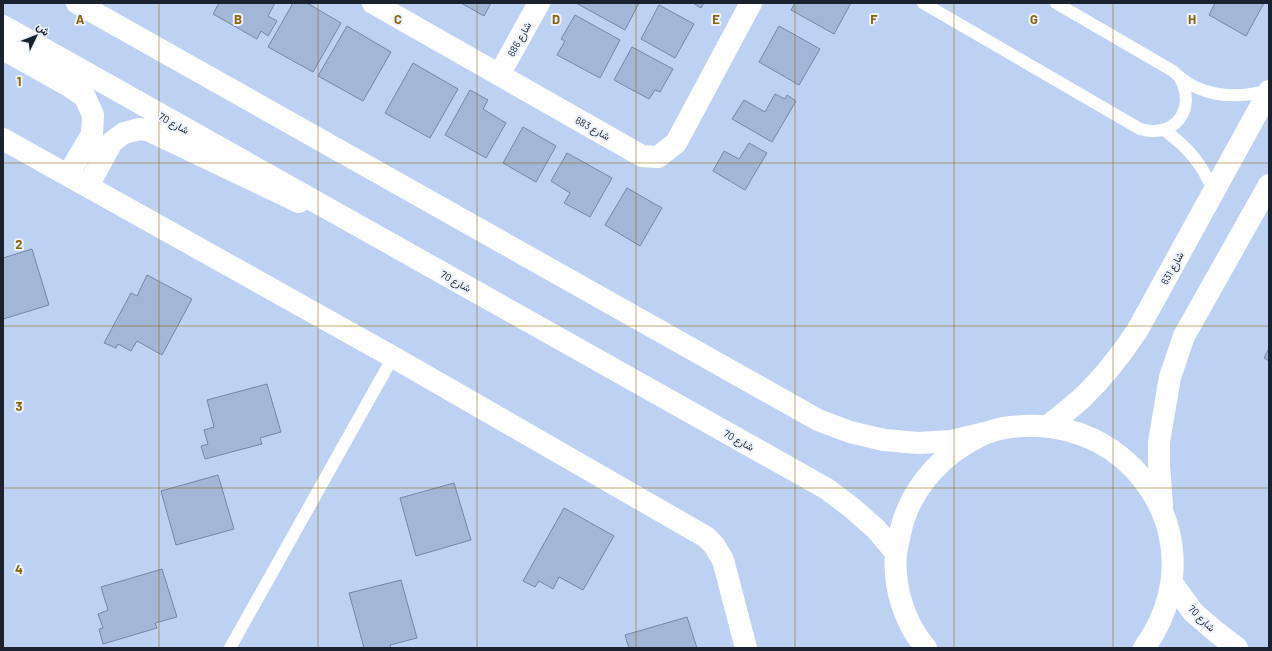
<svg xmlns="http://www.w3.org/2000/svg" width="1272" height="651" font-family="Barlow,Vazirmatn,sans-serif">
	<rect width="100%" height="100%" fill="#bdd2f3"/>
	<!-- building -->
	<path fill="#a2b6d7" stroke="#7487a5" d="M219 3H275L268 16 277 21 268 36 261 31 257 39 213 14Z
		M293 3H307L341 23 313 72 268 47Z
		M461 3H491L484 16Z
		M576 3H639L625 30Z
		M693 3H704L701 8Z
		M795 3H851L834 34 791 10Z
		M1215 3H1264L1246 36 1209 15Z
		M659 5 694 24 675 58 641 39Z
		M575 15 620 40 600 78 557 55 565 41 561 39Z
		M347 26 391 52 363 101 318 76Z
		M779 26 820 49 799 85 759 62Z
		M632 47 673 69 660 92 655 90 649 99 614 80Z
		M413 63 458 89 430 138 385 113Z
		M470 90 488 100 483 109 506 123 486 158 445 135Z
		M775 94 785 99 787 95 796 101 772 142 732 119 744 100 765 112Z
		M523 127 556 146 536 182 503 163Z
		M749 143 767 153 745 190 713 171 724 151 739 159Z
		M567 153 612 178 590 217 564 203 570 193 551 181Z
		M627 188 662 208 640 246 605 225Z
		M32 249 49 305 3 319V258Z
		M147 275 192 299 162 355 137 341 131 351 118 344 116 348 104 343 131 293 137 296Z
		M1269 348V361L1264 358Z
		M267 384 281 432 260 438 262 444 205 459 201 446 208 444 204 430 214 427 207 400Z
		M218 475 234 529 176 545 161 491Z
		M454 483 471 540 416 556 400 498Z
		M564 508 614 536 583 590 559 577 553 589 539 581 535 587 523 581Z
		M162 569 177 617 155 623 157 628 103 644 99 629 103 628 98 614 108 610 101 587Z
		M401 580 417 638 390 645 391 648H364L349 593Z
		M687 617 697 648H629L625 635Z"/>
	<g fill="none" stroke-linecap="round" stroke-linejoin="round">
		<!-- service -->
		<path stroke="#fff" stroke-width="12" d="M923 3 1140 129C1175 139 1197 109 1180 78
			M1056 3 1173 71C1199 97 1235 100 1269 90
			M1164 130C1188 147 1202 164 1214 192
			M230 648 393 357"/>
		<!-- minor -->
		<path stroke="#fff" stroke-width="22" d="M373 3 642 156 658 157 676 143 751 3
			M3 49 69 86 85 97 93 115 92 134 68 175
			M499 75 539 3
			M3 139 393 357 706 537 714 545 723 560 746 648
			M88 186 112 142 124 133 140 129 148 130 299 202"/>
		<!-- secondary -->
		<path stroke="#fff" stroke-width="22" d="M77 3 818 420 850 432 884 440 918 443 952 441 985 433
			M3 26 827 489 852 508 876 529 896 553
			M1048 426C1059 417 1071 408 1082 398 1103 378 1121 355 1137 331L1269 91
			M1162 506 1159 464V442L1170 377 1184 336 1269 185
			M1172 583 1193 612 1215 631 1237 648
			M926 648C904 623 893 585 896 553 897 546 899 540 900 534 906 502 926 473 952 453 962 446 973 439 984 434 999 427 1023 425 1039 426 1125 430 1189 510 1169 595 1164 615 1156 632 1144 648"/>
	</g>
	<!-- grid -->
	<path fill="none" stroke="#8d6407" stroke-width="1" stroke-opacity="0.55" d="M159 3V648M318 3V648M477 3V648M636 3V648M795 3V648M954 3V648M1113 3V648M3 163H1269M3 326H1269M3 488H1269"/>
	<g text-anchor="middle" stroke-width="4" stroke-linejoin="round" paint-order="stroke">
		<!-- street labels -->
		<g font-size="10" fill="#1a222e" stroke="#ebf2fc">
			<text transform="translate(519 39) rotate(-61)" y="4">شارع 686</text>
			<text transform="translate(174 123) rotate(29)" y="4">شارع 70</text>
			<text transform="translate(593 128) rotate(29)" y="4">شارع 683</text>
			<text transform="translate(1172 268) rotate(-61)" y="4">شارع 631</text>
			<text transform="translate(456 281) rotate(29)" y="4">شارع 70</text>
			<text transform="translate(739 440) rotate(29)" y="4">شارع 70</text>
			<text transform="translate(1202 618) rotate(44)" y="4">شارع 70</text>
		</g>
	</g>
	<g font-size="13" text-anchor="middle" font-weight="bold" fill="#8d6407" stroke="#ebf2fc" stroke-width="4" stroke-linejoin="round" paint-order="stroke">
		<text x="80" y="24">A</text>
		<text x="238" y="24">B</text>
		<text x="398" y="24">C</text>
		<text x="556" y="24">D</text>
		<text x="716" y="24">E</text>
		<text x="874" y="24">F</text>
		<text x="1034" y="24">G</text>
		<text x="1192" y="24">H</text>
		<text x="19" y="86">1</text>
		<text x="19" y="249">2</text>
		<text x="19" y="411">3</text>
		<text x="19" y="574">4</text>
	</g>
	<!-- border -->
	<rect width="1272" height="651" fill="none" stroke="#1a222e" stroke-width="8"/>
	<!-- north arrow -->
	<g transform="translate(36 36) rotate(47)" stroke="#ebf2fc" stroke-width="3" paint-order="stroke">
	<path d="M0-3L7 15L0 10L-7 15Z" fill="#1a222e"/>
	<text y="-6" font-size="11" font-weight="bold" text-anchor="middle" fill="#1a222e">ش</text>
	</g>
</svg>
